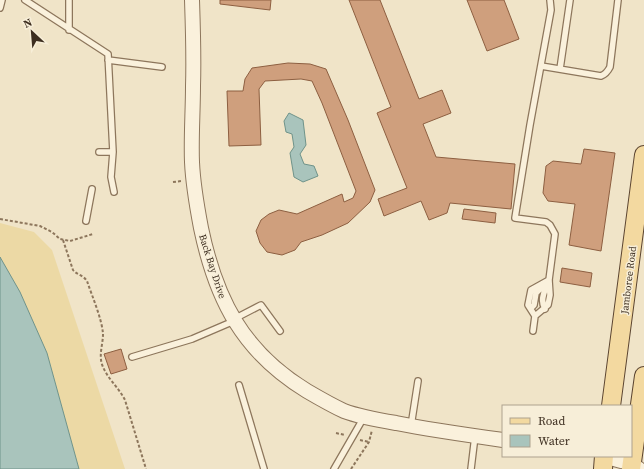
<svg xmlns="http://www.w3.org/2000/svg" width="644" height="469" font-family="'Source Serif 4',serif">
	<rect width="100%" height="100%" fill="#f0e4c8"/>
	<!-- sand -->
	<path fill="#ecd9a5" d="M0 223 34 232 52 250 125 469H79L47 353 20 292 0 257Z"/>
	<!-- water -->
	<path fill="#a9c4bc" stroke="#6f938a" d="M289 113 303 120 306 145 300 154 304 164 314 166 318 176 303 182 294 177 290 153 294 147 292 134 286 132 284 121Z
		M0 257 20 292 47 353 79 469H0Z"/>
	<!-- building -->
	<path fill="#cf9f7d" stroke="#8d5f41" d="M220 0H271L270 10 220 4Z
		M349 0H380L419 99 442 90 451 113 423 124 436 157 515 164 511 209 450 203 447 213 429 220 421 201 384 216 378 199 407 188 377 113 391 107Z
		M467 0H504L519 39 487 51Z
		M288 63 310 64 326 69 348 120 375 190 370 202 348 223 322 235 301 242 295 250 282 255 267 252 260 243 256 231 261 220 269 214 279 210 297 214 342 194 344 202 353 198 356 191 322 103 312 81 301 79 265 81 259 89 261 145 229 146 227 91H243L245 79 252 68Z
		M584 149 615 153 601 251 569 245 575 204 548 201 543 193 546 166 553 161 581 164Z
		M464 209 496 213 495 223 462 219Z
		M562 268 592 273 590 287 560 282Z
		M121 349 127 369 111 374 104 354Z"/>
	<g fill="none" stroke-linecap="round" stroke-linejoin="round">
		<!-- service casing -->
		<g stroke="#8d765c" stroke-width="8">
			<path id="service" d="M25 0 108 54 113 152 111 177 114 192
				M69 0V30
				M0 8 2 0
				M108 60 162 67
				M541 66 601 76C606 74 608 71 610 67L618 0
				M560 69 570 0
				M99 152H113
				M86 221 92 189
				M531 308 534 305 536 293 543 286
				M545 309C540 300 544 293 547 284
				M535 316 548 305 550 295 549 280 555 234 550 225 546 222 515 218 530 125 551 10 550 0
				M234 319 261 305 280 331
				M533 331 535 316 528 305 531 290 549 280
				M132 357 192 339 234 321
				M239 385 264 469
				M411 426 418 381
				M334 469 364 417
				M471 469 475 436"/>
		</g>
		<!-- tertiary casing -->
		<g stroke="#8d765c" stroke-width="16">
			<path id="tertiary" d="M192 0C193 29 194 57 193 86 193 111 191 137 192 162 193 185 197 207 201 228 216 300 243 352 307 391 319 398 331 405 344 411 360 417 378 420 396 423 431 430 467 435 503 440
				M603 456 632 464 639 469"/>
		</g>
		<!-- primary casing -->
		<g stroke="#5b4430" stroke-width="20">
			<path id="primary" d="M611 406 644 155
				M603 469 604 456
				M631 469 644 376"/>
		</g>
		<!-- path -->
		<path stroke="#8d765c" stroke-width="2" stroke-dasharray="3 2" stroke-linecap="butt" d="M173 182 182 181
			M0 219 40 226 52 232 60 239 70 241 93 234
			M63 240 73 270C77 275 83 275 87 281 92 296 102 319 103 334 103 345 98 356 103 367 108 379 119 388 125 400L146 469
			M336 433 345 435
			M360 440 369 442
			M351 469 369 442 372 430"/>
		<!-- service -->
		<use href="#service" stroke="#faf1dc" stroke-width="5.5"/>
		<!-- tertiary -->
		<use href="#tertiary" stroke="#faf1dc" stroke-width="14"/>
		<!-- primary -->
		<use href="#primary" stroke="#f3d9a0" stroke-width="18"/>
	</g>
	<g text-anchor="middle" stroke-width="3" stroke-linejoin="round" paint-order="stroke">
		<!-- street labels -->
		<g font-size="10" fill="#3d2e20" stroke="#f7eed8">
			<text transform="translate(213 266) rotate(72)" y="4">Back Bay Drive</text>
			<text transform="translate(628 280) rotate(-83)" y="4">Jamboree Road</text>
		</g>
	</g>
	<!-- legend -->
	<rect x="502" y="405" width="130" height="52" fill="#f7eed8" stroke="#ada18e"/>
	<rect x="510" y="418" width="20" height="6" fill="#f3d9a0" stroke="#ada18e"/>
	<text x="538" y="425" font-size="12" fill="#3d2e20">Road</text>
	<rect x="510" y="435" width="20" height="12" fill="#a9c4bc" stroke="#ada18e"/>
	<text x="538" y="445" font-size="12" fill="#3d2e20">Water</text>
	<!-- north arrow -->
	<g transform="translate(32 32) rotate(334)" stroke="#f7eed8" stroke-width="3" paint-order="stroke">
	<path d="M0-3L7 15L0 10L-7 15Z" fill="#3d2e20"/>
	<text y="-6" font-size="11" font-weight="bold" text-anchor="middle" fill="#3d2e20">N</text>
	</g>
</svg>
